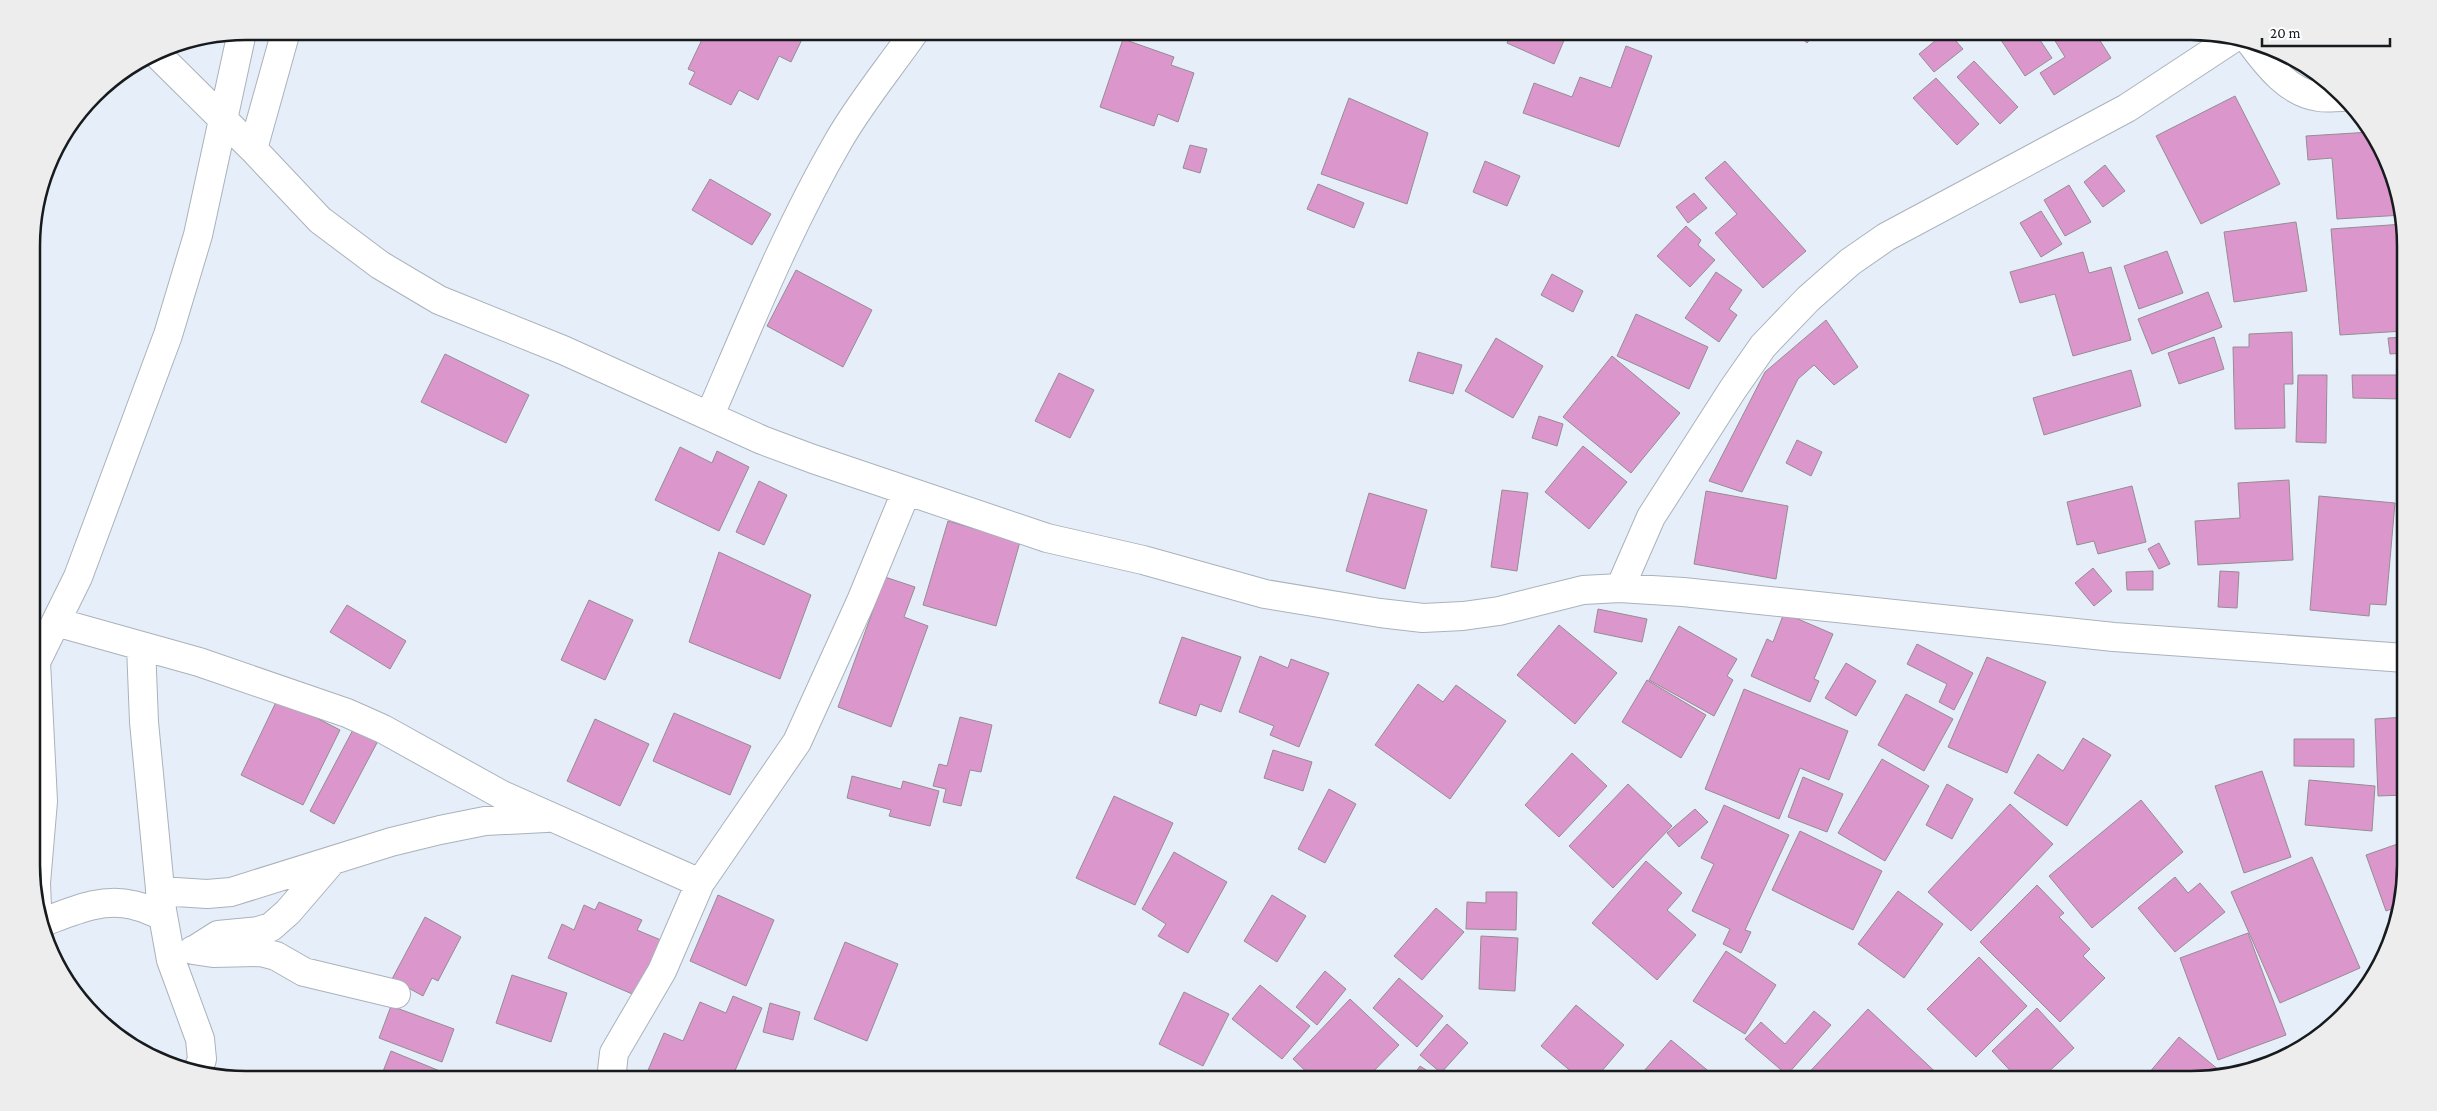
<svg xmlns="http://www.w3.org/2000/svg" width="2437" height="1111" font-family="'Crimson Pro',serif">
	<rect width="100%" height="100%" fill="#e6eff9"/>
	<!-- building -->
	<path fill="#db97cc" stroke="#968c93" d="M706 31H806L791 62 779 56 758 100 739 90 731 105 689 84 695 72 688 69Z
		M1512 31H1568L1554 64 1507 43Z
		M1794 31H1817L1807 43Z
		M1947 31 1963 49 1934 72 1919 54Z
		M2007 31H2034L2052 58 2025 76 1999 37Z
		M2049 31H2094L2111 58 2054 95 2040 73 2065 57Z
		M1123 39 1174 57 1171 65 1194 73 1178 122 1158 114 1154 126 1100 107Z
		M1626 46 1652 56 1619 147 1523 113 1534 83 1572 97 1580 77 1611 88Z
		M1974 61 2018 107 2000 124 1957 77Z
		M1936 78 1979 124 1957 145 1913 98Z
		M2235 96 2280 184 2201 224 2156 136Z
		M1349 98 1428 133 1407 204 1321 174Z
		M2371 132 2389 164 2403 215 2337 219 2332 158 2308 160 2306 136Z
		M1190 145 1207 149 1200 173 1183 168Z
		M1485 161 1520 176 1507 206 1473 192Z
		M1725 161 1806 251 1763 288 1715 233 1737 214 1705 178Z
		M2105 165 2125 191 2103 207 2084 182Z
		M710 179 771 214 752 245 692 210Z
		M1318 184 1364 203 1354 228 1307 209Z
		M2069 185 2091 222 2065 236 2044 200Z
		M1694 193 1707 208 1688 223 1676 207Z
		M2041 211 2062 244 2041 257 2020 223Z
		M2296 222 2307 291 2234 302 2224 232Z
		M2404 224V331L2340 335 2331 229Z
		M1686 226 1701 240 1698 245 1715 260 1690 287 1657 256Z
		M2167 251 2183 293 2139 309 2124 266Z
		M2083 252 2089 273 2111 267 2131 340 2073 356 2055 294 2020 303 2010 272Z
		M796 270 872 310 843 367 767 326Z
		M1716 272 1742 290 1729 309 1737 315 1719 342 1685 318Z
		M1552 274 1583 291 1573 312 1541 295Z
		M2208 292 2222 327 2152 354 2138 319Z
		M1636 314 1708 347 1689 389 1617 356Z
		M1826 320 1858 367 1834 385 1814 365 1798 379 1742 492 1709 481 1765 372Z
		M2292 332 2293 384H2284L2285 428 2235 429 2233 347H2249V334Z
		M2214 337 2224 369 2179 384 2168 353Z
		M2404 337V353L2390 354 2388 338Z
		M1496 338 1543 366 1513 418 1465 391Z
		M1418 352 1462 365 1453 394 1409 381Z
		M445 354 529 395 506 443 421 402Z
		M1612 356 1680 413 1631 473 1563 417Z
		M2131 370 2141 406 2044 435 2033 398Z
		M1059 373 1094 390 1070 438 1035 421Z
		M2298 375H2327L2326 443 2296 442Z
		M2352 375H2404V399L2353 398Z
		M1539 416 1563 424 1557 446 1532 438Z
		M1797 440 1822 452 1811 476 1786 463Z
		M1583 446 1627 482 1589 529 1545 492Z
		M680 447 712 463 717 451 749 467 719 531 655 500Z
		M2289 480 2293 560 2198 565 2195 521 2240 518 2238 483Z
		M759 481 787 495 764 545 736 532Z
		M2132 486 2146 542 2098 554 2094 541 2077 545 2067 502Z
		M1502 490 1528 493 1517 571 1491 567Z
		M1706 491 1788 506 1776 579 1694 564Z
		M1369 493 1427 510 1405 589 1346 571Z
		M2319 496 2395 503 2386 605 2370 604 2369 616 2310 610Z
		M948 521 1020 542 996 626 923 605Z
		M2159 543 2170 564 2159 569 2148 549Z
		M719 552 811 595 780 679 689 642Z
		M2093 568 2112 591 2094 606 2075 583Z
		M2153 571V590H2127L2126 572Z
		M2220 571 2239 572 2237 608 2218 607Z
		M885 577 915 587 904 617 928 626 891 727 838 707Z
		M589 600 633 620 605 680 561 660Z
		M347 605 406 641 390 669 330 632Z
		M1598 609 1647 619 1642 642 1594 632Z
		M1784 613 1833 634 1814 679 1819 681 1810 702 1751 676 1767 639 1773 642Z
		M1559 625 1617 673 1575 724 1517 675Z
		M1679 626 1737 659 1727 676 1733 680 1714 716 1649 680Z
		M1182 637 1241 657 1221 712 1200 704 1196 716 1159 703Z
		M1917 644 1973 673 1954 710 1939 702 1947 684 1907 664Z
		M1260 656 1288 668 1291 659 1329 673 1299 747 1270 735 1274 726 1239 712Z
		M1987 657 2046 682 2007 773 1948 747Z
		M1846 663 1876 681 1856 716 1825 698Z
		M1647 680 1706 715 1681 758 1622 722Z
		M1418 684 1443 702 1456 685 1506 721 1450 799 1375 745Z
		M1744 689 1848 731 1829 780 1800 768 1779 819 1705 789Z
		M1906 694 1953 719 1924 771 1878 745Z
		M278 698 340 730 303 805 241 775Z
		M674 713 751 746 730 795 653 761Z
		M960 717 992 725 981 772 970 770 961 806 943 802 946 789 933 786 939 764 947 766Z
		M2405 717 2406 795 2378 796 2375 719Z
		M595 719 649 744 620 806 567 781Z
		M355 726 379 739 334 824 310 811Z
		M2083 738 2111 755 2067 826 2014 793 2038 754 2063 771Z
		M2294 739H2354V767L2294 766Z
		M1273 750 1312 762 1303 791 1264 778Z
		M1572 753 1607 786 1559 837 1525 805Z
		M1882 759 1929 786 1885 861 1838 833Z
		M2262 771 2291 857 2244 873 2215 786Z
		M852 776 901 789 903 781 939 791 930 826 889 816 891 810 847 798Z
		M1803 777 1843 794 1827 832 1788 817Z
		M2309 780 2375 786 2372 831 2305 825Z
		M1628 784 1672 826 1613 888 1569 846Z
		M1947 784 1973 799 1952 839 1926 825Z
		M1329 789 1356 804 1325 863 1298 849Z
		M1114 796 1173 823 1135 905 1076 878Z
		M2141 800 2183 852 2092 928 2049 876Z
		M2010 804 2053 844 1971 931 1928 892Z
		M1724 805 1789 835 1745 930 1751 932 1741 953 1723 944 1730 929 1692 911 1714 864 1701 858Z
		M1695 809 1708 822 1679 847 1667 833Z
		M1800 831 1882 871 1853 930 1772 890Z
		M2406 841V865L2397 907 2386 911 2366 855Z
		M1174 852 1227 882 1188 953 1158 936 1166 924 1142 909Z
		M2312 857 2360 968 2280 1003 2231 892Z
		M1646 861 1682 893 1667 910 1696 935 1657 980 1592 923Z
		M2175 877 2188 893 2200 883 2225 912 2175 952 2138 908Z
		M2037 885 2064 913 2059 917 2090 949 2083 956 2105 978 2060 1022 1980 942Z
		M1898 891 1943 924 1904 978 1858 944Z
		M1486 892H1517L1516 930 1466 929 1467 902 1486 903Z
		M718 895 774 920 746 986 690 961Z
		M1272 895 1306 916 1277 962 1244 941Z
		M599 902 642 920 637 930 668 943 644 999 548 958 562 924 574 930 584 905 595 910Z
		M1436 908 1464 932 1422 980 1394 956Z
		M425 917 461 937 438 981 432 978 423 996 392 979Z
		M2248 933 2286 1035 2218 1060 2180 958Z
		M1481 936 1518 938 1515 991 1479 989Z
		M845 942 898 964 867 1041 814 1019Z
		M1726 951 1776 985 1745 1034 1693 1001Z
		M1979 957 2027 1006 1976 1057 1927 1009Z
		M2380 962 2359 997 2353 991Z
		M1325 971 1346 989 1317 1025 1296 1007Z
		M512 975 567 993 551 1042 496 1023Z
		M1399 978 1443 1016 1417 1047 1373 1008Z
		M1260 985 1310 1026 1282 1059 1232 1019Z
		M1184 992 1229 1014 1203 1066 1159 1044Z
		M733 996 762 1008 731 1080H656L646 1075 664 1033 683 1041 700 1002 726 1013Z
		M2356 998 2353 1006 2310 1043 2303 1047 2300 1042Z
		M1350 999 1399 1045 1366 1079 1315 1080 1293 1059Z
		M770 1003 800 1012 793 1040 763 1032Z
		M1576 1005 1624 1045 1595 1079H1580L1541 1046Z
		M391 1006 454 1029 442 1062 379 1038Z
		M2037 1008 2074 1048 2041 1079H2018L1992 1051Z
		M1868 1009 1943 1079H1803Z
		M1814 1011 1831 1025 1787 1075 1745 1039 1761 1022 1785 1044Z
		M1447 1024 1468 1043 1441 1073 1420 1055Z
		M2179 1037 2225 1075 2205 1079H2144Z
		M1671 1040 1718 1079H1637Z
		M391 1051 452 1076 450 1080H394L382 1074Z
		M1420 1066 1440 1079H1411Z"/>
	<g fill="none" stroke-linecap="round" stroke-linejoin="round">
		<!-- minor casing -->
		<g stroke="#aab2bb" stroke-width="30">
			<path id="minor" d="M2251 43C2268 66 2289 93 2319 97 2326 98 2335 97 2343 97
				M156 53 253 149 320 220 380 265 439 300 563 350 762 440 813 459 1047 538 1143 560 1265 594 1380 613 1423 618 1463 616 1499 611 1583 590 1620 588 1683 592 2114 637 2405 658
				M253 149 286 31
				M710 415C750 322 788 228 839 140 861 102 890 67 915 31
				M1620 588 1651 517 1733 389 1763 346 1808 299 1850 262 1886 237 2127 108 2232 39
				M56 622 199 662 347 713 383 729 502 795 700 883
				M141 646 144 722 162 910 171 960 200 1039 202 1059 198 1070
				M36 662 43 801 36 883 37 907
				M33 668 78 577 168 335 198 235 242 32
				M160 891 207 894 231 892 391 842 440 830 485 821 546 818
				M41 923C71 912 101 897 133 905 143 907 153 912 163 916
				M196 949 218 935 258 931 271 927 288 912 331 862
				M193 950 213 953 261 952 276 956 304 972 396 994
				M611 1080 614 1053 662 971 700 883 797 742 861 601 906 492"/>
		</g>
		<!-- minor -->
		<use href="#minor" stroke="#fff" stroke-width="28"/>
	</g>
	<!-- crop -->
	<path d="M0 0H2437V1111H0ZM246 40H2191A206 206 0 0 1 2397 246V865A206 206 0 0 1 2191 1071H246A206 206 0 0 1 40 865V246A206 206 0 0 1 246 40Z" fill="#ededed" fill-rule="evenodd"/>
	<path fill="none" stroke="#181b1e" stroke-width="2.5" d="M246 40H2191A206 206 0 0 1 2397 246V865A206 206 0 0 1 2191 1071H246A206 206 0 0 1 40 865V246A206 206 0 0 1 246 40Z"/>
	<!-- scale -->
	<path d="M2262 38v8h128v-8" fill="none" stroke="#181b1e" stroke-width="2.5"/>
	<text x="2270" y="38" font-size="15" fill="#181b1e" stroke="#ffffff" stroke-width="4" paint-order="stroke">20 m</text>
</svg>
